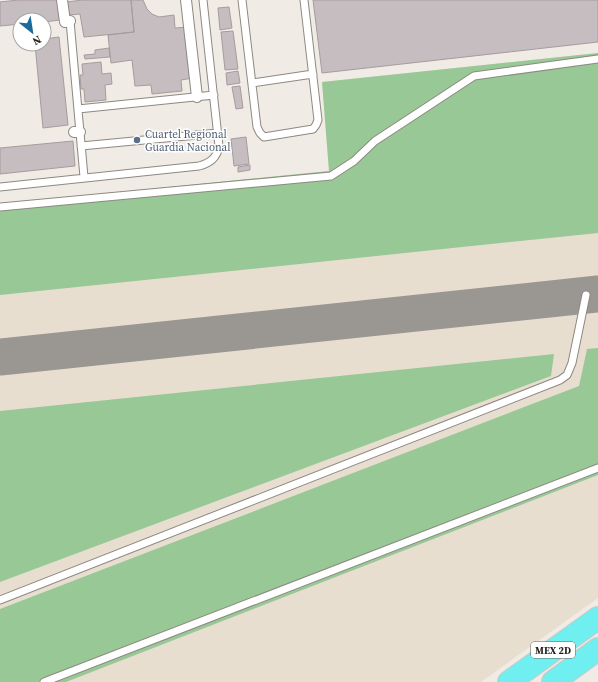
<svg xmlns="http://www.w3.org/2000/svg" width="598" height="682" font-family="'Source Serif 4',serif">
	<rect width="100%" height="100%" fill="#f0ebe4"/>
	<!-- built -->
	<path fill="#e7ded0" d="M598 53V598L481 682H0V204L329 171 322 82Z"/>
	<!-- green -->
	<path fill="#98c895" d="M598 53V233L0 295V204L329 171 322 82Z
		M598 348V475L66 682H0V609L579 386 587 349Z
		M554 354 551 376 0 582V411Z"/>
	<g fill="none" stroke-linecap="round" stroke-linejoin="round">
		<!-- taxiway -->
		<path stroke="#9a9692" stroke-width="37" d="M0 357 598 294"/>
	</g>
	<!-- building -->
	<path fill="#c6bdc0" stroke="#a59c9f" d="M18 0H58L60 20 44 22V20H20V24L0 26V2Z
		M83 0H131L134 32 84 37 80 14 68 15 66 2Z
		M131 0H143L147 9 152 14 159 17 174 15 175 28 188 27 193 78 181 80 182 91 152 94 151 85 135 86 132 60 111 63 108 35 134 32Z
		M313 0H598V42L322 73Z
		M229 7 232 28 220 30 218 8Z
		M233 31 238 69 225 70 221 32Z
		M59 37 68 125 43 128 35 44H44V39Z
		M109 48 110 57 85 59 84 55 95 54V50Z
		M101 62 102 74 111 73 112 84 105 85 106 100 85 102 84 89H81L80 75H83L82 64Z
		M238 71 240 83 227 85 226 73Z
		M240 86 243 108 236 109 232 87Z
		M246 137 249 164 234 166 231 139Z
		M73 141 75 166 0 174V148Z
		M250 165V170L238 172V167Z"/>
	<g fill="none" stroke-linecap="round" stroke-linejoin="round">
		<!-- service casing -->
		<g stroke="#8d8982" stroke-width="9">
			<path id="service" d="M242 0 257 127 260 133 264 137 313 129 316 125 318 120 304 0
				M70 21 84 177
				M252 83 313 74
				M78 109 214 95
				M81 146 218 133
				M0 187 199 166C210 163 217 158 219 146L203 0
				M0 207 331 176 354 161 375 141 474 76 598 59
				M0 600 560 380 567 375 572 363 586 295
				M44 682 598 468"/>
		</g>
		<!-- pedestrian casing -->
		<g stroke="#8d8982" stroke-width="12">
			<path id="pedestrian" d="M62 0 65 22 70 21
				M186 0 197 97
				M74 132H80"/>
		</g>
		<!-- trunk casing -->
		<g stroke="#cac9c9" stroke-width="24">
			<path id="trunk" d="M509 682 598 618
				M553 682 598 649"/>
		</g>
		<!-- service -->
		<use href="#service" stroke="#fff" stroke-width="7"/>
		<!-- pedestrian -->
		<use href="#pedestrian" stroke="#fff" stroke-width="10"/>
		<!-- trunk -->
		<use href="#trunk" stroke="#6feff0" stroke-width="22"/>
	</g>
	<!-- markers -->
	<circle fill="#5c6f8a" stroke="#fff" stroke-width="1.5" cx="137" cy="140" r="4"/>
	<g text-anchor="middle" stroke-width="3" stroke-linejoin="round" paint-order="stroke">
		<!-- shield labels -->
		<rect fill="#fff" stroke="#646260" stroke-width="1" x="531" y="642" width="44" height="16" rx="3"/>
		<g font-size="10" font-weight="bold" fill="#211f1c">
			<text x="553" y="654">MEX 2D</text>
		</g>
		<!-- service labels -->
		<g font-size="11" fill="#4e5e75" stroke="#fff" text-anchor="start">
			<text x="145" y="138">Cuartel Regional<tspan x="145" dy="13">Guardia Nacional</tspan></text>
		</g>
	</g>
	<!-- north arrow -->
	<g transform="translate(32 32) rotate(150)"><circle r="19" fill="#ffffff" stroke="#a6a5a4"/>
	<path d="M0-3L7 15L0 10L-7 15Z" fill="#1b6a9c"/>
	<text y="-6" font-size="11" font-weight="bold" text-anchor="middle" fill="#211f1c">N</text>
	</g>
</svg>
